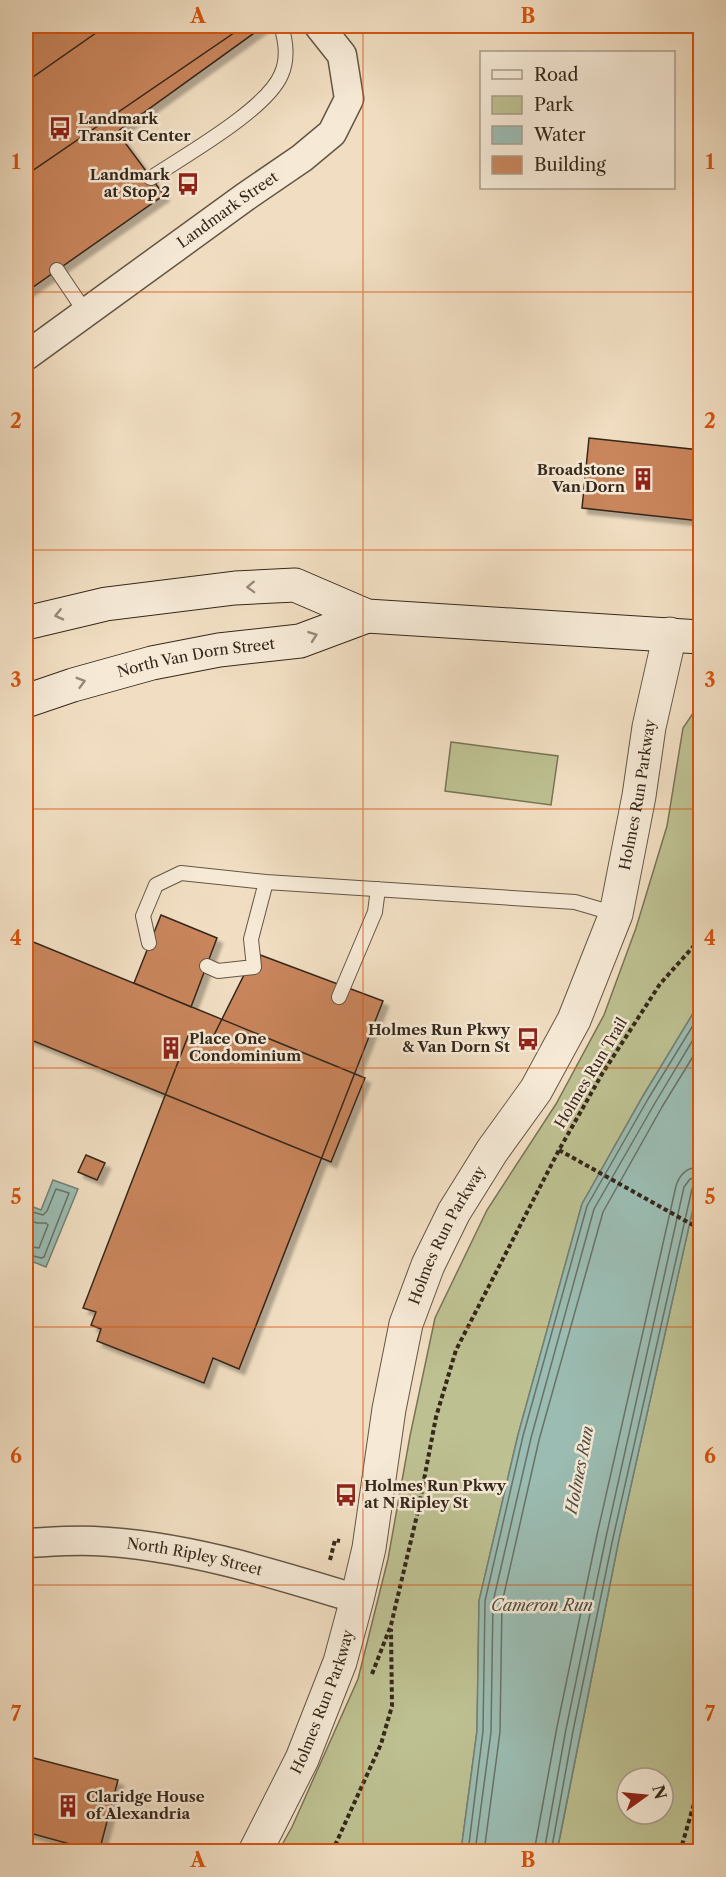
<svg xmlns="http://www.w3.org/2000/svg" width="726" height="1877" font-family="'Libre Caslon Text',serif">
	<defs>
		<filter id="shadow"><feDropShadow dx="5.5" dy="5.5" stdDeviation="1.5" flood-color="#0004"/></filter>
	</defs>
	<rect width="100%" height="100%" fill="#f1dec2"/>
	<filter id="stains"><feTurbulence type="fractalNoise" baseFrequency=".00333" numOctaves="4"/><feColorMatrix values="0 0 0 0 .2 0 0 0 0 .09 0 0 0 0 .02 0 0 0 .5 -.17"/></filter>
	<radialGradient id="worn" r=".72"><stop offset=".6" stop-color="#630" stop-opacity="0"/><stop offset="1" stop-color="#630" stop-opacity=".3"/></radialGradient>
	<!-- green -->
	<path fill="#bdc091" stroke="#797456" stroke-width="1.5" fill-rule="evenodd" d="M700 703V1002L643 1096 582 1204 518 1435 479 1601 477 1731 461 1851 278 1852 292 1827 358 1679 388 1559 410 1436 435 1318 487 1210 556 1104 604 1015 636 928 667 826 683 728Z
		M451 742 558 756 551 805 445 791Z
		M700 1177V1851L557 1852 619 1539ZM627 1778H663V1814H627Z"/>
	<!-- water -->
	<path fill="#9bbcb2" stroke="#728176" stroke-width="1.5" d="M700 1002V1177L619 1539 557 1851H461L477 1731 479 1601 518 1435 582 1204 643 1096Z
		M53 1180 78 1189 46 1267 26 1259V1204L41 1210Z"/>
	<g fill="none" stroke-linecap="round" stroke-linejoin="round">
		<!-- shore -->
		<path stroke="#687266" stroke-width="1.5" d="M26 1210 43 1215 47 1211 56 1189 69 1193 44 1257 41 1258 26 1254
			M26 1219 37 1223H46L48 1225 39 1248 26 1246
			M468 1852 483 1731 485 1601 523 1436 587 1206 648 1099 700 1014
			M475 1852 491 1732 493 1602 531 1438 594 1209 655 1103 700 1028
			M484 1852 500 1732 502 1603 539 1440 603 1212 662 1107 700 1045
			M534 1852 557 1727 597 1535 676 1186C680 1173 688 1167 700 1167
			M544 1852 566 1729 606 1537 684 1187 690 1179 700 1176
			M551 1852 573 1731 613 1538 692 1189 695 1185 700 1183"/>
	</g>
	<!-- building -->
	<path fill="#c9855c" stroke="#35281b" stroke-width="1.5" filter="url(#shadow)" d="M26 26H264L117 132 164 195 26 292Z
		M106 26H244L26 175V82Z
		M589 438 700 450V521L582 508Z
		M161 915 217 938 191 1007 134 983Z
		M26 939 365 1078 331 1162 26 1038Z
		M255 953 383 1001 239 1369 213 1358 204 1383 97 1341 101 1329 91 1325 96 1312 83 1308 190 1031 212 1039Z
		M86 1155 105 1163 97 1180 78 1172Z
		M26 1756 118 1780 99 1852 26 1832Z"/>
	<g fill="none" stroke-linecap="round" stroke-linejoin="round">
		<!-- service casing -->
		<g stroke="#645645" stroke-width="16">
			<path id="service" d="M151 178C184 156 266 110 281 75 288 60 286 41 281 26
				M57 270 86 313
				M149 943 143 916 156 885 181 873 266 882
				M207 966 218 971 254 967 251 939 266 882 575 902 616 914
				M339 997 375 912 378 889"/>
		</g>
		<!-- minor casing -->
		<g stroke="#645645" stroke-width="31">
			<g id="minor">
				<path id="s1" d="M26 356 245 197 302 158 332 133 349 99 342 55 319 26"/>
				<path id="s2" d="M26 1543C48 1542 71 1540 94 1541 184 1545 272 1573 357 1599"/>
			</g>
		</g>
		<!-- tertiary casing -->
		<g stroke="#645645" stroke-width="35">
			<g id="tertiary">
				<path id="s3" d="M255 1852 302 1759 340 1662 357 1599 369 1548 389 1409 406 1324 428 1265 454 1212 492 1151 536 1090 574 1020 616 914 639 796 649 727 670 634"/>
			</g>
		</g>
		<!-- secondary casing -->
		<g stroke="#35281b" stroke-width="35">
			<g id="secondary">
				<path d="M26 623 106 604 235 588 295 585 367 616 700 637"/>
				<path id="s4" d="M26 701 73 685 152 663 219 650 300 641 367 616"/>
			</g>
		</g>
		<!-- path -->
		<path stroke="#35281b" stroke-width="4" stroke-dasharray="4.5 3" stroke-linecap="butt" d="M559 1150 700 1229
			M330 1560 335 1540 340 1541
			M372 1674 391 1625 418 1511 436 1417 456 1350 559 1150 602 1074 660 984 700 939
			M332 1852 381 1744 392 1706 391 1629
			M680 1852 700 1783"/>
		<!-- service -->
		<use href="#service" stroke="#f6ead7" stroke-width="14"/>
		<!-- minor -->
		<use href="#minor" stroke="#f6ead7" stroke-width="28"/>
		<!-- tertiary -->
		<use href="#tertiary" stroke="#f6ead7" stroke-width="33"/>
		<!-- secondary -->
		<use href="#secondary" stroke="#f6ead7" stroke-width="33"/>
	</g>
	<!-- one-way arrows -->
	<defs><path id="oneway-chevron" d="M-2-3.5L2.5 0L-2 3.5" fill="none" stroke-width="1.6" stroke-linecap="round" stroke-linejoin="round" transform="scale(1.5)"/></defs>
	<g stroke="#968979">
		<use href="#oneway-chevron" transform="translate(251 587) rotate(178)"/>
		<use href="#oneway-chevron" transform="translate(59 615) rotate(167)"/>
		<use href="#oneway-chevron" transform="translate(313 636) rotate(-20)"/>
		<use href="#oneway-chevron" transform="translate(81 682) rotate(-16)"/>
	</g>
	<!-- grid -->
	<path fill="none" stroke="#d6540e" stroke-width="1.5" stroke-opacity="0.55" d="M363 26V1852M26 292H700M26 550H700M26 809H700M26 1068H700M26 1327H700M26 1585H700"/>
	<!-- icons -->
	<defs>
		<g id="bus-bare" transform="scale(1.8)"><path d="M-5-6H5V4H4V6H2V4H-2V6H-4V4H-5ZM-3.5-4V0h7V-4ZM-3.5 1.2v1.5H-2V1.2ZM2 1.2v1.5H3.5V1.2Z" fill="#8f2418" stroke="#f6ead7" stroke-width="2.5" paint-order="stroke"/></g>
		<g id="building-bare" transform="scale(1.8)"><path d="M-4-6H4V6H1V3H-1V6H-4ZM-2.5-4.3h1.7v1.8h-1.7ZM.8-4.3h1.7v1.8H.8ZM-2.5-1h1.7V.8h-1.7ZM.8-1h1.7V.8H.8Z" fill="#8f2418" stroke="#f6ead7" stroke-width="2.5" paint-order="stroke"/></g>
	</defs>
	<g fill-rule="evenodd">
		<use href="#bus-bare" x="60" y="128"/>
		<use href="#bus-bare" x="188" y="184"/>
		<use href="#building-bare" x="643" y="479"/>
		<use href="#bus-bare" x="528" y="1039"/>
		<use href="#building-bare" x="171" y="1048"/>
		<use href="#bus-bare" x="346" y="1495"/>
		<use href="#building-bare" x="68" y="1806"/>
	</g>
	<g text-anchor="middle" stroke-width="5" stroke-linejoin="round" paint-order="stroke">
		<!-- poi labels -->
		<g font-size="15" font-weight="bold" fill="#35281b" stroke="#f6ead7" text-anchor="start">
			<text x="78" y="124">Landmark<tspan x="78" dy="17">Transit Center</tspan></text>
			<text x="170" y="180" text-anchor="end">Landmark<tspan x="170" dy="17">at Stop 2</tspan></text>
			<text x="625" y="475" text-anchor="end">Broadstone<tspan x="625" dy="17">Van Dorn</tspan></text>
			<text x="510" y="1035" text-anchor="end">Holmes Run Pkwy<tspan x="510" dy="17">&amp; Van Dorn St</tspan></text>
			<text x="189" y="1044">Place One<tspan x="189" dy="17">Condominium</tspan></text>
			<text x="364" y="1491">Holmes Run Pkwy<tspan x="364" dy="17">at N Ripley St</tspan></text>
			<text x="86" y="1802">Claridge House<tspan x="86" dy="17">of Alexandria</tspan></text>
		</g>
		<!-- street labels -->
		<g font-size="15" fill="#35281b" stroke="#f6ead7">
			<text dy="5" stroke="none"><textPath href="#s1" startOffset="249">Landmark Street</textPath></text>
			<text dy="5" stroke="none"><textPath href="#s4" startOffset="176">North Van Dorn Street</textPath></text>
			<text dy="5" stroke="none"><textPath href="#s3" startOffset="1137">Holmes Run Parkway</textPath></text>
			<text transform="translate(591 1073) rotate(-59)" y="5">Holmes Run Trail</text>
			<text dy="5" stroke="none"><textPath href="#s3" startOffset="651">Holmes Run Parkway</textPath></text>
			<text dy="5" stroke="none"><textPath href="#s2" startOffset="170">North Ripley Street</textPath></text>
			<text dy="5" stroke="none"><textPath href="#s3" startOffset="165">Holmes Run Parkway</textPath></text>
		</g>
		<!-- water labels -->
		<g font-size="16" font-style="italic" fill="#4e4d41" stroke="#f6ead7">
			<text transform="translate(579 1470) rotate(-79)" y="6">Holmes Run</text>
			<text x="542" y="1611">Cameron Run</text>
		</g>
	</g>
	<!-- margin -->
	<rect width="726" height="1877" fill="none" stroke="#f1dec2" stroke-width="66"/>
	<!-- legend -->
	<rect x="480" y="51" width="195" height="138" fill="#f6ead7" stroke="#a99c8c" stroke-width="1.5"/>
	<rect x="492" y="70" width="30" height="9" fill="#f6ead7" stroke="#a99c8c" stroke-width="1.5"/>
	<text x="534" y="81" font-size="18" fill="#35281b">Road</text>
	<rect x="492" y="96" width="30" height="18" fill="#bdc091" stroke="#a99c8c" stroke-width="1.5"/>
	<text x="534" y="111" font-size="18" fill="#35281b">Park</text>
	<rect x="492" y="126" width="30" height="18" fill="#9bbcb2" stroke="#a99c8c" stroke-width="1.5"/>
	<text x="534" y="141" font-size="18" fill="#35281b">Water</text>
	<rect x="492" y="156" width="30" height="18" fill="#c9855c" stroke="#a99c8c" stroke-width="1.5"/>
	<text x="534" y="171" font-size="18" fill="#35281b">Building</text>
	<!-- north arrow -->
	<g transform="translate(645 1796) rotate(75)"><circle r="28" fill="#f6ead7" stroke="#a99c8c" stroke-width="1.5"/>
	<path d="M0-4.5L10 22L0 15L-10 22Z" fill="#8f2418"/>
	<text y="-9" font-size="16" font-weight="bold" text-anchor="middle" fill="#35281b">N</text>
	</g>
	<rect x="33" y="33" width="660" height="1811" fill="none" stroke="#d6540e" stroke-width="2"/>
	<g font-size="20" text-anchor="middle" font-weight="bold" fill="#d6540e">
		<text x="198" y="23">A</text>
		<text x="528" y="23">B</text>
		<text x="16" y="169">1</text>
		<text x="710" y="169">1</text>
		<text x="16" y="428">2</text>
		<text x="710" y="428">2</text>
		<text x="16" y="687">3</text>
		<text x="710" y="687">3</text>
		<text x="16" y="945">4</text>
		<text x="710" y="945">4</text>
		<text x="16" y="1204">5</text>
		<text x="710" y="1204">5</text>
		<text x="16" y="1463">6</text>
		<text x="710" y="1463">6</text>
		<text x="16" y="1721">7</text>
		<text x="710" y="1721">7</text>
		<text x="198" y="1867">A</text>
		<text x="528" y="1867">B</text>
	</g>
	<rect width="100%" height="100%" filter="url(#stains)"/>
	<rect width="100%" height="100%" fill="url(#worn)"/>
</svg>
